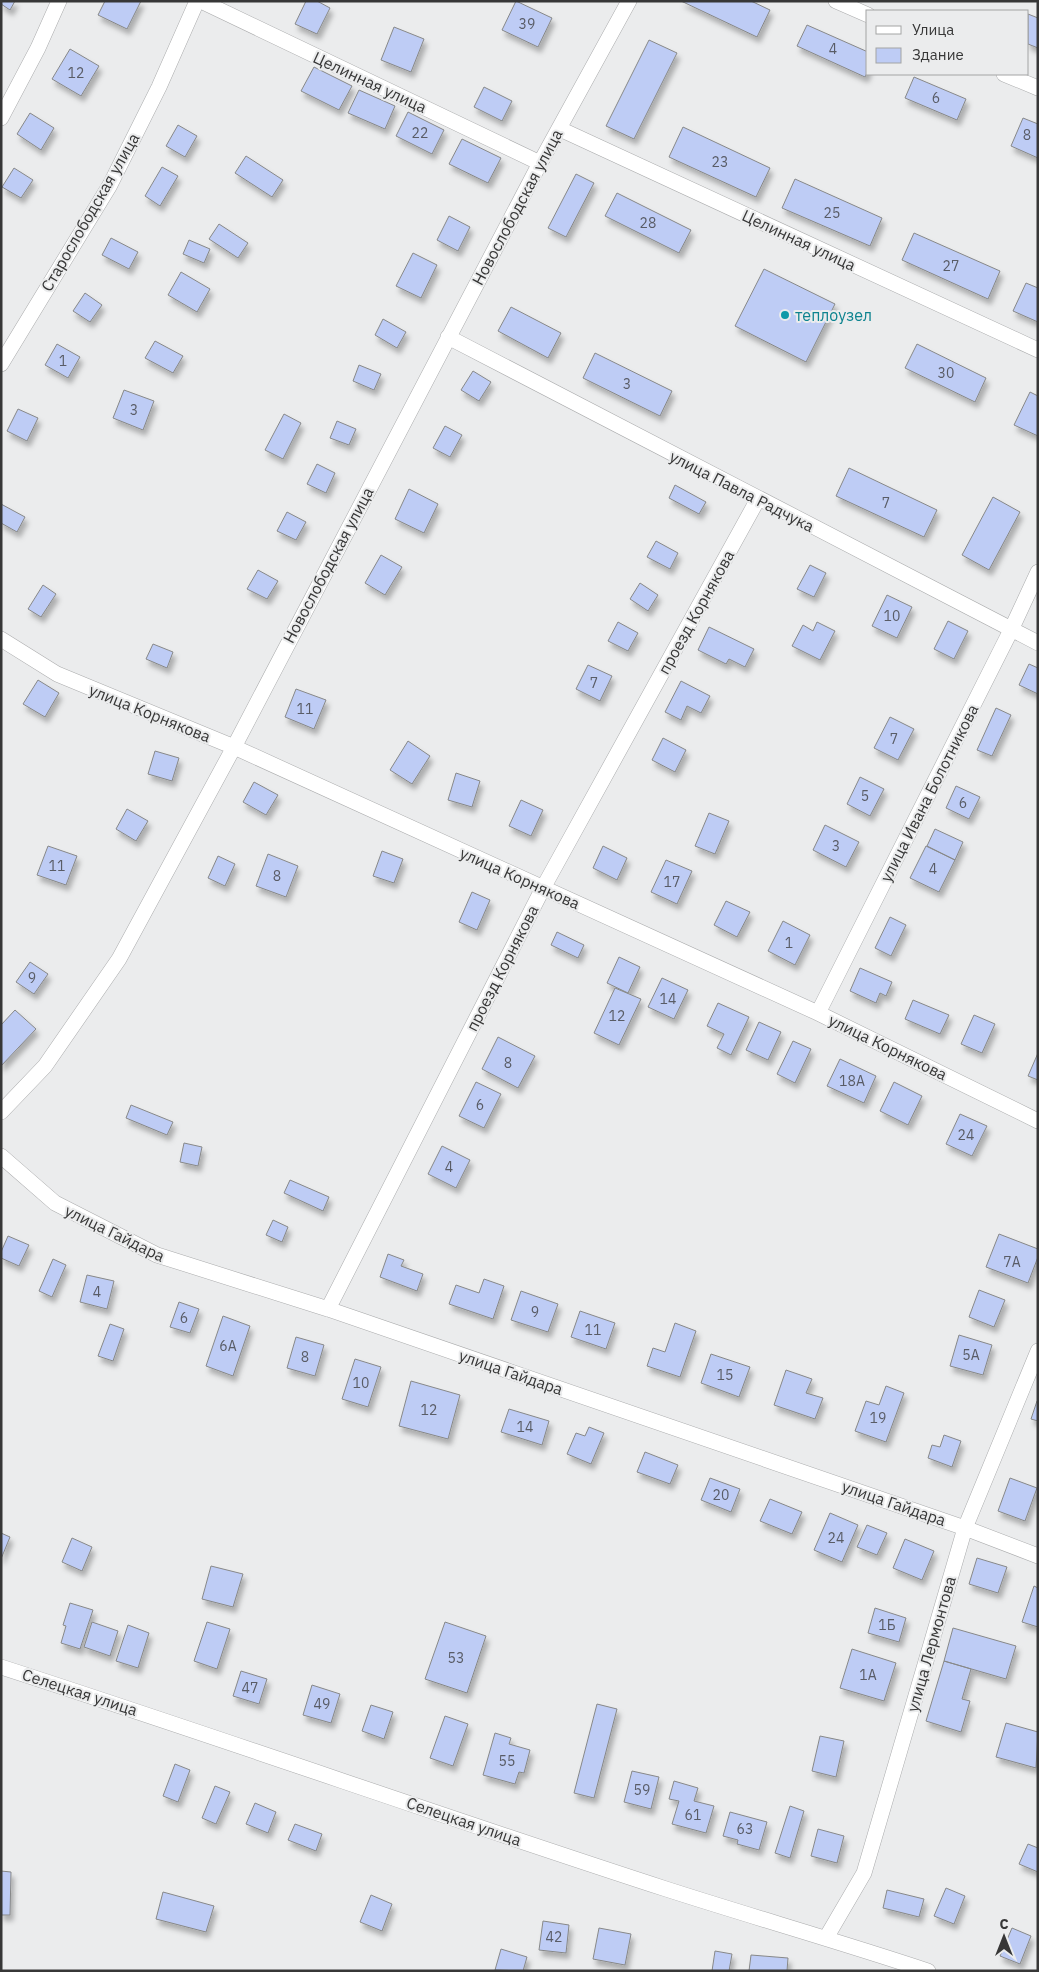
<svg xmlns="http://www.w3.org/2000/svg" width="1039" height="1972" font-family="'IBM Plex Sans',sans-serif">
	<defs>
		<filter id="shadow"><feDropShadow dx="3" dy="5.5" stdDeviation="2.5" flood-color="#0004"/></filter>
	</defs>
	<rect width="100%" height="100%" fill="#ebeced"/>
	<!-- building -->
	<path fill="#beccf5" stroke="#878888" filter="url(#shadow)" d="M1 1H15L10 10 1 4Z
		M105 1H141L127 29 98 15Z
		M306 1H317L330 8 317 34 295 24Z
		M516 1 552 18 538 47 502 30Z
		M681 1H751L770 10 757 37Z
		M1028 14 1038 18V48L1028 44Z
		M807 25 868 52V71L865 77 797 46Z
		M394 27 424 39 411 72 381 60Z
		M649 40 677 53 634 139 606 126Z
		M70 49 99 66 81 96 52 79Z
		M314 67 352 86 339 110 301 91Z
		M914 77 966 99 957 120 905 98Z
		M484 87 512 101 502 121 474 107Z
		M359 90 395 106 385 129 348 113Z
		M408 112 444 130 432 154 396 136Z
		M30 113 54 128 41 150 17 134Z
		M1023 118 1038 124V158L1011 146Z
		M178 125 197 136 185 157 166 146Z
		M683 127 770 168 756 197 669 157Z
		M462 139 501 158 488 183 449 164Z
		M246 156 283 180 272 197 235 173Z
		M162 167 178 176 160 206 145 196Z
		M14 168 33 180 21 198 2 187Z
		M576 174 594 183 566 237 548 228Z
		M795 179 882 218 870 246 782 208Z
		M617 193 691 230 679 253 605 216Z
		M449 216 470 227 458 251 437 240Z
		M219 224 248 243 238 258 209 239Z
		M914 233 1000 271 988 299 902 260Z
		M111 238 138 252 129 269 102 255Z
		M189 240 210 249 204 263 183 254Z
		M413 253 437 265 421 298 396 286Z
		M764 269 835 304 806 362 735 326Z
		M181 272 210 289 197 312 168 295Z
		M1026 283 1038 288V322L1013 311Z
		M85 293 102 305 90 322 73 311Z
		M511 307 561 333 548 358 498 331Z
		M383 319 406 332 397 348 375 335Z
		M155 341 183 356 173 373 145 358Z
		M57 344 80 357 68 378 45 365Z
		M917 344 986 378 975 402 905 368Z
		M595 353 672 391 660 416 583 378Z
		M359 365 381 374 374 390 353 381Z
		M473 371 491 382 479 401 461 390Z
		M124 390 154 401 143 430 113 418Z
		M1030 392 1038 396V436L1014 425Z
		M18 409 38 418 27 441 7 431Z
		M284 414 301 423 283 459 265 450Z
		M337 421 356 429 349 445 330 438Z
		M445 426 462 435 450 457 433 448Z
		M317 464 335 473 326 493 307 484Z
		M849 468 937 510 924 537 836 496Z
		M675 485 706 502 699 514 669 498Z
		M409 489 438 504 424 533 395 519Z
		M993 497 1020 512 989 570 962 555Z
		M1 504 25 517 17 532 1 523Z
		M287 512 306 522 296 540 277 531Z
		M656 541 678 553 670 569 647 557Z
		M381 555 402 567 385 595 365 583Z
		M810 565 826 573 814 597 797 589Z
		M258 570 278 581 267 599 247 589Z
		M640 583 658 595 648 611 630 599Z
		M43 585 56 594 41 617 28 609Z
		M887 595 912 607 897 638 872 626Z
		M948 621 968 631 954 659 934 649Z
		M618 622 638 633 628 651 608 641Z
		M817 622 835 631 820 660 792 646 803 625 813 631Z
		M709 627 754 649 745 667 729 659 726 664 698 650Z
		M153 644 173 652 167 668 146 659Z
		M1029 664 1038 668V694L1019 685Z
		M588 665 612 676 600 701 576 689Z
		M38 680 59 693 45 717 23 704Z
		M681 681 710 696 701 713 687 706 681 720 665 712Z
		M296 689 326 700 314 729 285 717Z
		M996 708 1011 715 992 756 977 750Z
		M890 717 914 729 898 760 874 748Z
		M663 738 686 750 675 772 652 760Z
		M408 741 430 756 412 784 390 770Z
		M155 751 179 758 172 781 148 774Z
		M456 773 480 781 472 807 448 800Z
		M860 777 884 789 870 816 847 804Z
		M254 782 278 795 266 815 243 802Z
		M956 786 980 797 969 819 946 808Z
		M521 800 543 810 531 836 509 826Z
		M127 809 148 821 136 841 116 829Z
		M709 813 729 821 715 854 695 846Z
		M825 825 859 842 846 867 813 850Z
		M935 829 963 842 955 860 927 846Z
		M48 846 77 856 66 885 37 875Z
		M603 846 627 858 617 880 593 868Z
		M926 846 955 860 939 892 910 878Z
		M382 851 403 859 394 883 373 876Z
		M268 854 298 866 286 897 256 886Z
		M218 856 235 864 225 886 208 878Z
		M666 860 692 871 677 904 651 892Z
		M472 892 490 900 477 930 459 922Z
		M726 901 750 912 737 937 714 925Z
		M890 917 906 925 891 956 875 948Z
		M783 921 810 935 795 965 768 951Z
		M557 932 584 945 578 958 551 945Z
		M619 957 640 967 628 993 607 983Z
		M30 962 48 974 34 994 16 982Z
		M860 968 892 982 886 996 880 993 876 1003 850 991Z
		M662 978 688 990 674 1019 648 1007Z
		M615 988 641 999 619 1045 594 1033Z
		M913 1000 949 1015 940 1034 905 1019Z
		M718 1003 749 1017 731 1055 717 1048 724 1034 707 1026Z
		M15 1010 36 1029 1 1066V1025Z
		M974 1015 995 1024 982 1053 961 1044Z
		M759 1022 781 1032 768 1060 746 1050Z
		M498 1037 535 1056 518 1088 482 1069Z
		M793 1041 811 1049 795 1083 777 1074Z
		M1038 1053V1080L1028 1076Z
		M840 1059 876 1076 864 1103 827 1086Z
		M476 1082 501 1094 484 1128 459 1116Z
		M894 1082 922 1096 908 1125 880 1111Z
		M131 1105 173 1122 167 1135 126 1118Z
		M960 1114 987 1126 972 1156 946 1144Z
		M184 1143 202 1147 198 1166 180 1162Z
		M442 1146 470 1160 456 1188 428 1174Z
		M290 1180 329 1197 323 1211 284 1193Z
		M273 1220 288 1227 282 1242 266 1235Z
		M999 1234 1038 1249V1257L1028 1283 986 1267Z
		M8 1236 29 1245 19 1266 1 1258V1252Z
		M388 1254 404 1260 401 1266 423 1274 417 1291 380 1277Z
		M53 1259 66 1265 52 1297 39 1291Z
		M87 1275 114 1281 107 1309 80 1302Z
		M484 1279 504 1286 493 1319 449 1304 456 1285 479 1293Z
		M979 1290 1005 1300 994 1327 969 1317Z
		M521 1291 558 1304 548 1332 511 1320Z
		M179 1302 199 1309 190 1333 170 1327Z
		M580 1311 615 1323 606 1349 571 1337Z
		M223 1316 250 1326 233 1376 206 1366Z
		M675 1323 696 1331 680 1377 647 1366 653 1348 665 1352Z
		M110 1324 124 1329 113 1361 98 1356Z
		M959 1335 992 1345 983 1375 950 1366Z
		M296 1337 324 1345 315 1376 287 1368Z
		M711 1354 750 1367 739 1397 701 1383Z
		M355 1359 381 1367 368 1407 342 1399Z
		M786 1370 812 1379 806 1393 823 1398 815 1419 774 1405Z
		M411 1381 460 1395 448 1439 399 1426Z
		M886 1386 904 1393 886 1442 855 1431 866 1401 879 1405Z
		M1037 1401H1038V1421L1031 1419Z
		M509 1409 549 1421 542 1445 501 1432Z
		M589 1427 604 1433 591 1464 567 1454 576 1433 585 1436Z
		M944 1435 961 1441 952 1467 928 1458 932 1445 940 1447Z
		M645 1452 678 1465 670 1484 637 1472Z
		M710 1478 740 1489 731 1512 701 1500Z
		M1010 1478 1037 1488 1025 1521 998 1511Z
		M770 1499 802 1512 792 1534 760 1521Z
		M830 1513 858 1525 842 1562 814 1550Z
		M867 1525 887 1533 877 1555 857 1547Z
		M1 1533 10 1537 1 1559Z
		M72 1538 92 1547 82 1571 62 1562Z
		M905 1539 934 1551 922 1580 893 1568Z
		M977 1558 1007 1567 998 1593 969 1584Z
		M211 1566 243 1574 233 1607 202 1599Z
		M1034 1586 1038 1588V1627L1022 1622Z
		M70 1603 93 1610 80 1649 61 1643 66 1626 63 1625Z
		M875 1608 906 1618 899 1642 868 1633Z
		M92 1622 118 1631 110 1656 84 1647Z
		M207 1622 230 1629 217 1669 194 1661Z
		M445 1622 486 1636 467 1693 425 1679Z
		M128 1625 149 1633 138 1668 116 1661Z
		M953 1628 1016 1646 1006 1679 944 1661Z
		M852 1649 896 1663 884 1701 840 1688Z
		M944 1661 971 1669 962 1699 970 1701 961 1732 926 1721Z
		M241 1671 267 1679 259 1704 233 1696Z
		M312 1685 340 1694 331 1723 303 1715Z
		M597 1704 617 1709 594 1798 574 1793Z
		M371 1705 393 1712 384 1739 362 1731Z
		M445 1716 468 1724 453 1766 430 1758Z
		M1006 1723 1038 1732 1036 1768 996 1757Z
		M495 1733 511 1738 509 1744 530 1750 524 1773 519 1772 515 1784 483 1775Z
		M820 1736 844 1741 836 1777 812 1771Z
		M175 1764 190 1770 178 1802 163 1796Z
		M632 1771 659 1777 651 1809 624 1802Z
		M674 1781 698 1788 694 1801 714 1806 706 1833 672 1824 679 1801 669 1799Z
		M215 1786 230 1792 216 1824 202 1818Z
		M255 1803 276 1812 268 1833 246 1824Z
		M790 1806 804 1811 790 1858 775 1853Z
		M730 1812 767 1822 759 1850 737 1844 738 1840 723 1836Z
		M295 1824 322 1834 316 1851 288 1840Z
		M818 1829 844 1836 837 1863 811 1856Z
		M1028 1844 1038 1848V1872L1019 1864Z
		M1 1871 11 1872 10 1915H1Z
		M946 1888 965 1896 954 1924 934 1916Z
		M887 1890 924 1899 919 1917 883 1908Z
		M163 1892 214 1906 206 1932 156 1919Z
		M371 1895 392 1904 382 1931 360 1922Z
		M543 1921 569 1925 566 1953 539 1950Z
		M599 1928 631 1934 625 1965 593 1959Z
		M1012 1928 1031 1936 1020 1964 1000 1956Z
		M501 1949 527 1957 523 1971 495 1970Z
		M715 1951 732 1954 729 1971H712Z
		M751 1955 788 1958 787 1971H749Z"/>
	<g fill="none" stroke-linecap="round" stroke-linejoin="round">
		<!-- minor casing -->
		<g stroke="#abacad" stroke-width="16">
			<path id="minor" d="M201 1 540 163
				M836 1 868 15
				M1004 74 1038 88
				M1 118 38 48 59 1
				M560 129 1038 350
				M448 337 1038 643
				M1 364 110 185 159 87 197 1
				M1 639 57 674 234 747 818 1013 1038 1121
				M818 1013 1011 630 1038 572
				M1 1112 45 1066 119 959 234 747 540 163 629 1
				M1 1156 55 1203 157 1255 328 1309 965 1528 1038 1556
				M328 1309 543 888 758 499
				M1 1667C224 1739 444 1817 666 1889 753 1917 841 1942 928 1971
				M826 1938 864 1873 965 1528 1038 1351"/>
		</g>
		<!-- minor -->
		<use href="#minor" stroke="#fff" stroke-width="15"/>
	</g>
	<!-- markers -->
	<circle fill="#0f9aa8" stroke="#ebeced" stroke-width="2" cx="785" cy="315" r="5"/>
	<g text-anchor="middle" stroke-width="4" stroke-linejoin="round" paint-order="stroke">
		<!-- number labels -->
		<g font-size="14" fill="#595c66">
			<text x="527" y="29">39</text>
			<text x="833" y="54">4</text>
			<text x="76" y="78">12</text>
			<text x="936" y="103">6</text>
			<text x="420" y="138">22</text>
			<text x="1027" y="140">8</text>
			<text x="720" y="167">23</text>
			<text x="832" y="218">25</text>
			<text x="648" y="228">28</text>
			<text x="951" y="271">27</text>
			<text x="63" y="366">1</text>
			<text x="946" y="378">30</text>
			<text x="627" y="389">3</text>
			<text x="134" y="415">3</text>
			<text x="886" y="508">7</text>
			<text x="892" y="621">10</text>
			<text x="594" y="688">7</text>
			<text x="305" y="714">11</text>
			<text x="894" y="744">7</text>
			<text x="865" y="801">5</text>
			<text x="963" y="808">6</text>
			<text x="836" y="851">3</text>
			<text x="57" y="871">11</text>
			<text x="933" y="874">4</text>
			<text x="277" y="881">8</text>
			<text x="672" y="887">17</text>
			<text x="789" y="948">1</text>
			<text x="32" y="983">9</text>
			<text x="668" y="1004">14</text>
			<text x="617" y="1021">12</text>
			<text x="508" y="1068">8</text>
			<text x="852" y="1086">18А</text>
			<text x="480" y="1110">6</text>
			<text x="966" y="1140">24</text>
			<text x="449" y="1172">4</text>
			<text x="1012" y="1267">7А</text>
			<text x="97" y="1297">4</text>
			<text x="535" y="1317">9</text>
			<text x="184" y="1323">6</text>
			<text x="593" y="1335">11</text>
			<text x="228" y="1351">6А</text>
			<text x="971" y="1360">5А</text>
			<text x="305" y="1362">8</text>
			<text x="725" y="1380">15</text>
			<text x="361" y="1388">10</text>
			<text x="429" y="1415">12</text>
			<text x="878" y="1423">19</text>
			<text x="525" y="1432">14</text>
			<text x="721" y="1500">20</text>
			<text x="836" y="1543">24</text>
			<text x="887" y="1630">1Б</text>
			<text x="456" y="1663">53</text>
			<text x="868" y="1680">1А</text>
			<text x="250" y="1693">47</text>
			<text x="322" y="1709">49</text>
			<text x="507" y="1766">55</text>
			<text x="642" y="1795">59</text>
			<text x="693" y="1820">61</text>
			<text x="745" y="1834">63</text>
			<text x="554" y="1942">42</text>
		</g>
		<!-- street labels -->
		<g font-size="16" fill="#373737" stroke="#ebeced">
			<text transform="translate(370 82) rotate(25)" y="6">Целинная улица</text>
			<text transform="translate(517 207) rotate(-62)" y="6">Новослободская улица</text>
			<text transform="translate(90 212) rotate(-60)" y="6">Старослободская улица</text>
			<text transform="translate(799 240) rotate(25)" y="6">Целинная улица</text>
			<text transform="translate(742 491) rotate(27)" y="6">улица Павла Радчука</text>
			<text transform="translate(328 565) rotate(-62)" y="6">Новослободская улица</text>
			<text transform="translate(696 612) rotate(-61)" y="6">проезд Корнякова</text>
			<text transform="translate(150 713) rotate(22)" y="6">улица Корнякова</text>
			<text transform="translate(929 793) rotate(-63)" y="6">улица Ивана Болотникова</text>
			<text transform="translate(520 878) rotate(24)" y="6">улица Корнякова</text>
			<text transform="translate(502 968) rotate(-63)" y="6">проезд Корнякова</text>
			<text transform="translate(888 1047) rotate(26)" y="6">улица Корнякова</text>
			<text transform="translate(115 1233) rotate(26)" y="6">улица Гайдара</text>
			<text transform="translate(511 1372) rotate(19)" y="6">улица Гайдара</text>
			<text transform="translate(894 1503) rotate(19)" y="6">улица Гайдара</text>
			<text transform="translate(931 1644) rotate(-74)" y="6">улица Лермонтова</text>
			<text transform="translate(80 1692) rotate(18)" y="6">Селецкая улица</text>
			<text transform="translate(464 1821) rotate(19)" y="6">Селецкая улица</text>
		</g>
		<!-- culture labels -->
		<g font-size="16" fill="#0d838f" stroke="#ebeced" text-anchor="start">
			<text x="795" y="321">теплоузел</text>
		</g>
	</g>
	<!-- border -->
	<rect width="1039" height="1972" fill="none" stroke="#373737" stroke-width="5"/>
	<!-- legend -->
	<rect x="866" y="10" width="162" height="65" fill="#ebeced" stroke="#a3a4a4"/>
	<rect x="876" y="26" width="25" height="8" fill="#ffffff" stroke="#a3a4a4"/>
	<text x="912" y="35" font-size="15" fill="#373737">Улица</text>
	<rect x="876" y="48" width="25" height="15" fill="#beccf5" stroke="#a3a4a4"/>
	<text x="912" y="60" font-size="15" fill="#373737">Здание</text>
	<!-- north arrow -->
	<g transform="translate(1004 1937)" stroke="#ebeced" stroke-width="4" paint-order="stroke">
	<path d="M0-4L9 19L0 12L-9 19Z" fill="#373737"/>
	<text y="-8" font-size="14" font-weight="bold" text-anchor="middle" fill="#373737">С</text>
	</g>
</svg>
